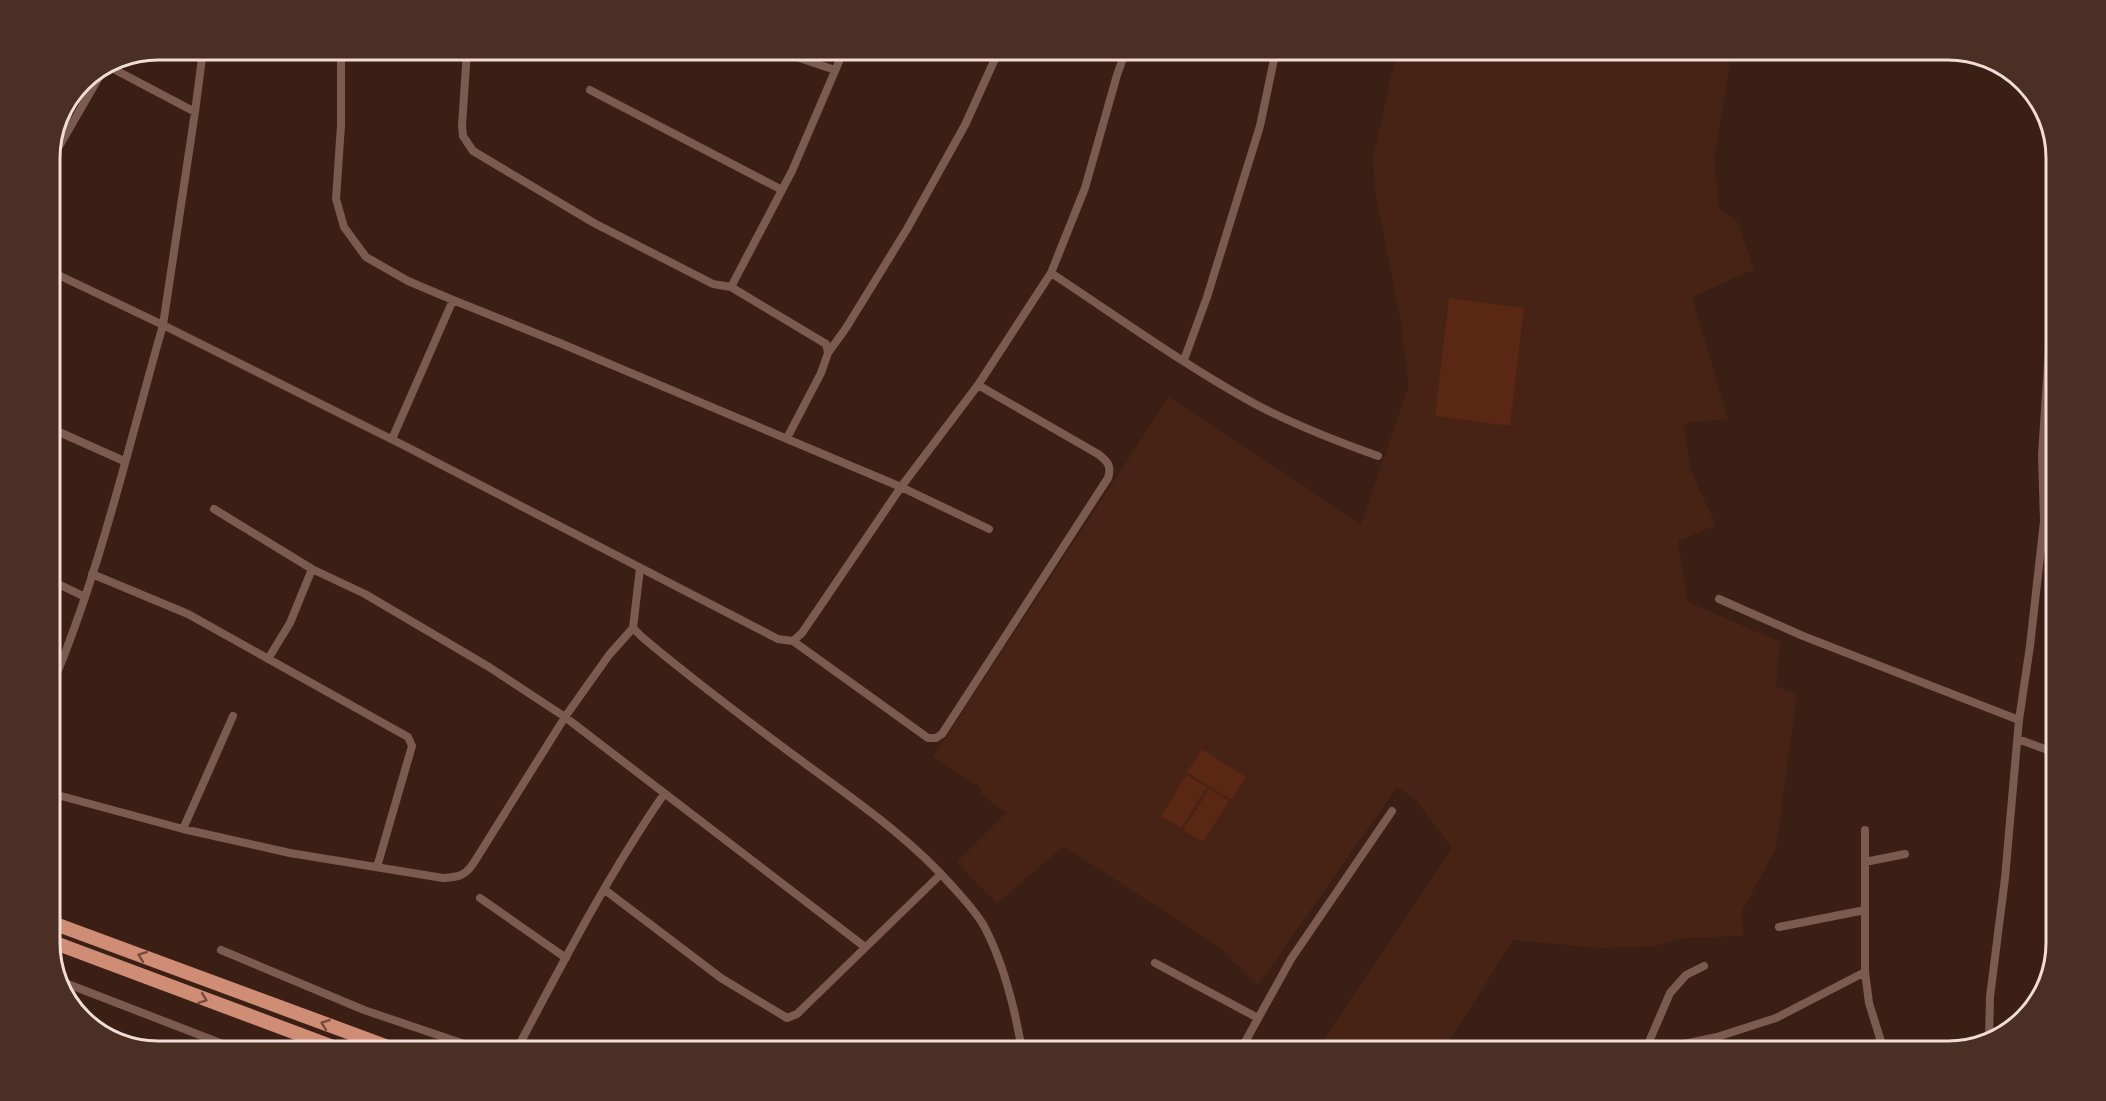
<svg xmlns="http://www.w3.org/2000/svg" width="2106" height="1101" font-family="'PT Sans',sans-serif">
	<rect width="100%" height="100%" fill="#3c1f14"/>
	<!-- built -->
	<path fill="#472315" d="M1397 50H1732L1714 158 1719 209 1737 221 1754 269 1692 297 1728 419 1684 423 1690 469 1716 525 1678 541 1688 602 1780 642 1776 687 1797 694 1776 848 1741 913 1744 936 1683 938 1655 946 1599 948 1513 940 1443 1051H1302L1312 1039 1320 1045 1452 848 1417 801 1397 787 1258 985 1220 948 1064 846 997 903 957 862 1006 813 980 794 982 789 933 757 1169 397 1361 524 1409 385 1401 324 1375 191 1373 158Z"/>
	<!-- green -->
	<path fill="#592714" d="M1449 298 1524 308 1510 426 1435 416Z
		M1202 749 1246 777 1231 800 1187 772Z
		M1186 775 1207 787 1181 828 1161 816Z
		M1209 789 1229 801 1203 842 1183 830Z"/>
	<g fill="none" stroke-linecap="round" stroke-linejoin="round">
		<!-- street -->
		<path stroke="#7b5b50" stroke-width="8" d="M341 50V125L336 199 344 227 366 257 408 281 453 300 560 343 901 487 978 385 1051 273 1085 188 1117 75 1126 50
			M467 50 462 126 463 136 473 151 594 223 713 284 731 287 826 344 828 353 821 373 787 438
			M776 50 835 70
			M106 65 195 112 203 50
			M590 90 782 190
			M195 112 163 325 405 446 778 639 793 641 802 633 901 487 989 529
			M50 162 106 65
			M50 271 163 325C128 447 100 573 50 690
			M1051 273C1118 317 1184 365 1255 404 1295 425 1336 441 1378 456
			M731 287 792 171 844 50
			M828 353 846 328 907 229 965 125 999 50
			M1184 360 1207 297 1260 126 1276 50
			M50 428 124 461
			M392 439 453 300
			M2043 448 2056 444
			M214 509 312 569 365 594 489 667 565 717 865 947
			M640 568 633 628 642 637C694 681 749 722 803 762 856 801 910 838 953 887 964 899 976 912 984 926 1004 964 1015 1009 1022 1051
			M92 574 188 614 408 737 412 746 377 867
			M50 580 85 597
			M1719 599 1803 636 2019 720
			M793 641 928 738H936L942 734 1108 478C1112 465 1107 461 1098 454L978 385
			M268 659 290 623 312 569
			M2018 739 2056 753
			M50 793 183 829 290 853 443 878C457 877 464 877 473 864L565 717 609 655 633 628
			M183 829 233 716
			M1865 830V972L1869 1003 1884 1051
			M1865 862 1905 854
			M605 890 721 978 787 1018 797 1014 941 874
			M480 898 566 958
			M1779 927 1865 910
			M221 950 364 1010 485 1051
			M1155 963 1258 1018
			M60 981 241 1051
			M1989 1040 1990 997 2005 878 2019 720 2030 646 2044 521 2042 455 2056 243
			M516 1051C562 964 608 875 664 794
			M1240 1051 1291 959 1392 811
			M1645 1051 1670 993 1686 975 1704 966
			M1650 1051 1717 1037 1776 1018 1865 972"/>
		<!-- primary -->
		<path stroke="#cf8d76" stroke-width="14" d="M50 922 399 1051
			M50 941 344 1051"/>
	</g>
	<!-- one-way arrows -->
	<defs><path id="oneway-chevron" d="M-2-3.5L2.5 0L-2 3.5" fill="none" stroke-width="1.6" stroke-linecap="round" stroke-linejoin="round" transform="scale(1.5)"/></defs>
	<g stroke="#774b3b">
		<use href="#oneway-chevron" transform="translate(142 956) rotate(-160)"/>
		<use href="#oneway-chevron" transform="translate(203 999) rotate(21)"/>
		<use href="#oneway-chevron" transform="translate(325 1024) rotate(-160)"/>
	</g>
	<!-- crop -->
	<path d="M0 0H2106V1101H0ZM158 60H1948A98 98 0 0 1 2046 158V943A98 98 0 0 1 1948 1041H158A98 98 0 0 1 60 943V158A98 98 0 0 1 158 60Z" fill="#4b2e24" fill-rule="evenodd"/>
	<path fill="none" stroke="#f2ddd6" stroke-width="3" d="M158 60H1948A98 98 0 0 1 2046 158V943A98 98 0 0 1 1948 1041H158A98 98 0 0 1 60 943V158A98 98 0 0 1 158 60Z"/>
</svg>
